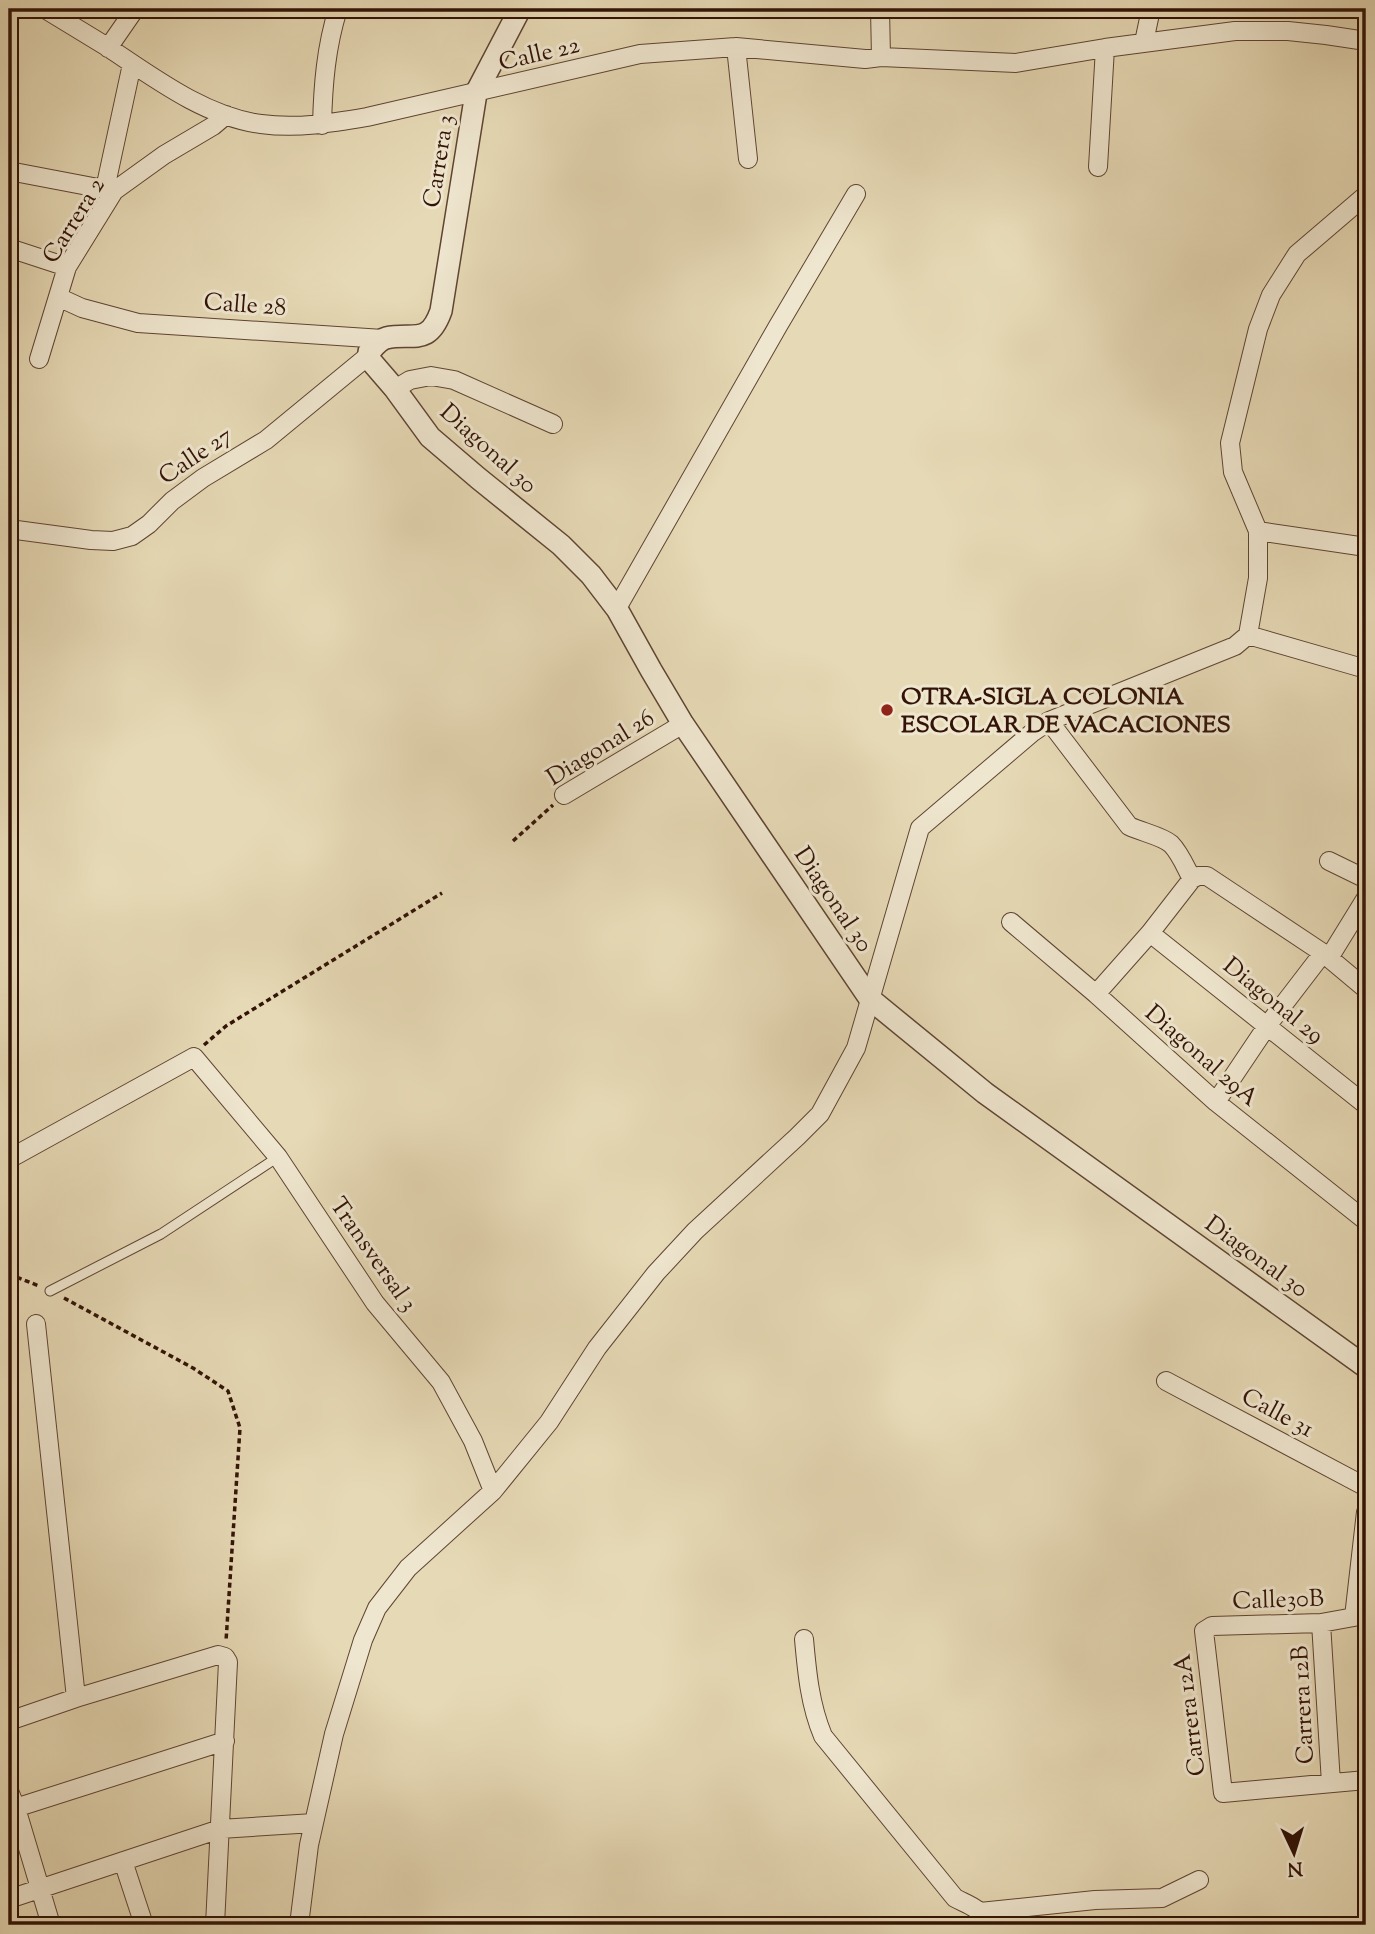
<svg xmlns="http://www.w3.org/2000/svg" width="1375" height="1934" font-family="'Sorts Mill Goudy',serif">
	<rect width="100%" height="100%" fill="#e6d9b5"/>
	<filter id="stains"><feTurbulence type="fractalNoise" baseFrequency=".00286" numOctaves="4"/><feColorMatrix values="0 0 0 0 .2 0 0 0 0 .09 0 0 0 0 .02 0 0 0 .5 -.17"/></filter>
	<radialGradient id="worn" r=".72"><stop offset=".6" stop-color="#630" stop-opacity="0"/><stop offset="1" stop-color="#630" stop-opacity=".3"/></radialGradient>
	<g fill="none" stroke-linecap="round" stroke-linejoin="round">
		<!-- service casing -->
		<g stroke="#5f4432" stroke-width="11">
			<path id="service" d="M50 1291 161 1234 278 1157"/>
		</g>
		<!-- minor casing -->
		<g stroke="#5f4432" stroke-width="20">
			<path id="minor" d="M45 9C66 22 88 35 109 48 154 78 206 117 261 124 297 129 332 123 367 117L640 54 736 47 865 59 881 57 1016 63 1105 48 1235 31H1288L1326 35 1366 41
				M880 9 881 57
				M1144 42 1151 9
				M736 47 748 159
				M108 48 135 9
				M322 125C323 85 326 47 338 9
				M1098 167 1105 48
				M9 171 114 191
				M105 189 132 64
				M9 248 67 267
				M58 297 82 308 138 323 383 339
				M39 359 67 267 114 191 164 155 213 126 226 115
				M395 389 410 380 431 376 454 380 553 424
				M9 529 91 540 113 541 132 536 149 524 172 501 203 478 266 440 368 356
				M1258 531 1366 547
				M617 608 778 326 856 194
				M1248 635 1366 669
				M1049 721 1129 826C1141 832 1162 836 1171 844 1180 853 1186 868 1192 879
				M564 795 683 724
				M1329 861 1366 879
				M1011 922 1096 994 1216 1102 1366 1221
				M1150 933 1366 1105
				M1329 958 1366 898
				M1096 994 1150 933 1192 879 1198 876H1207L1323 953 1366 989
				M1216 1102 1267 1026 1323 953
				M9 1159 194 1057 278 1157 375 1303 441 1382 473 1441 493 1491
				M36 1324 76 1698
				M1166 1381 1366 1487
				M1354 1617 1321 1623 1212 1626 1204 1631 1223 1793 1366 1780
				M1354 1617 1366 1512
				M1321 1623 1331 1783
				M804 1639C807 1673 810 1705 823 1736L955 1898C968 1905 983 1908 985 1925
				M9 1721 76 1698 218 1655 225 1657 228 1662 215 1925
				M9 1791 16 1808 51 1925
				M9 1810 225 1741
				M123 1861 144 1925
				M9 1899 220 1829 314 1823
				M980 1912 1095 1900 1162 1898 1199 1880
				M299 1925 309 1845 334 1734 363 1640 377 1608 408 1568 493 1491 549 1422 597 1348 656 1273 695 1231 797 1137 820 1114 856 1048 920 828 1033 732 1049 721 1235 646 1248 635 1258 578V531L1233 472 1230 443 1258 329 1271 295 1297 254 1366 195"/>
		</g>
		<!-- tertiary casing -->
		<g stroke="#5f4432" stroke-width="24">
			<path id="tertiary" d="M520 9 476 93 441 311C428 347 413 332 386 338 379 340 374 347 369 352L370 360 395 389 430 437 478 478 561 545 591 575 617 609 651 670 683 724 870 999 985 1093 1366 1367"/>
		</g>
		<!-- path -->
		<path stroke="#321306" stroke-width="3.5" stroke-dasharray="5 3.5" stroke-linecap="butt" d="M513 841 553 805
			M204 1045 226 1026 442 893
			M9 1274 39 1286
			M64 1298 193 1368 228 1391 240 1428 226 1641"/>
		<!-- service -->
		<use href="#service" stroke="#efe6cf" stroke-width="9"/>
		<!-- minor -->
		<use href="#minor" stroke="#efe6cf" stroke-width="18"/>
		<!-- tertiary -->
		<use href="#tertiary" stroke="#efe6cf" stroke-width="21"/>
	</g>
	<!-- markers -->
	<circle fill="#8f2418" stroke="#efe6cf" stroke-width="2.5" cx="887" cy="710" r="7"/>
	<g text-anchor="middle" stroke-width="6" stroke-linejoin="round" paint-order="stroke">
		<!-- street labels -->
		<g font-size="24" fill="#321306" stroke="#efe6cf">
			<text transform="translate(539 53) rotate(-13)" y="8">Calle 22</text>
			<text transform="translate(438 161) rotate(-81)" y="8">Carrera 3</text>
			<text transform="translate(73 220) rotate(-58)" y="8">Carrera 2</text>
			<text transform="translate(245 304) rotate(4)" y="8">Calle 28</text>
			<text transform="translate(489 448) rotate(42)" y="8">Diagonal 30</text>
			<text transform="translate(195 455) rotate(-34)" y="8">Calle 27</text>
			<text transform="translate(600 747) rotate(-32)" y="8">Diagonal 26</text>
			<text transform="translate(834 899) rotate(56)" y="8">Diagonal 30</text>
			<text transform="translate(1274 1000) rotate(39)" y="8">Diagonal 29</text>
			<text transform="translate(1202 1055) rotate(41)" y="8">Diagonal 29A</text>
			<text transform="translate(374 1254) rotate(55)" y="8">Transversal 3</text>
			<text transform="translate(1257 1256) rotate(36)" y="8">Diagonal 30</text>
			<text transform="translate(1278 1412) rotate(28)" y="8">Calle 31</text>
			<text transform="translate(1278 1599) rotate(-2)" y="8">Calle30B</text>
			<text transform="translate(1302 1705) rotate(-93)" y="8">Carrera 12B</text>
			<text transform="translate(1189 1715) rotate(-97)" y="8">Carrera 12A</text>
		</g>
		<!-- poi labels -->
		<g font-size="24" font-weight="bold" fill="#321306" stroke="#efe6cf" text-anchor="start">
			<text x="901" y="704">OTRA-SIGLA COLONIA<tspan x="901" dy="28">ESCOLAR DE VACACIONES</tspan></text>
		</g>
	</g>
	<!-- margin -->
	<rect width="1375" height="1934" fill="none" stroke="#e6d9b5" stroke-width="35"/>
	<rect x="10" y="10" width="1354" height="1913" fill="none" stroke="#321306" stroke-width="3.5"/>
	<rect x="18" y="18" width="1340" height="1899" fill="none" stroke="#321306" stroke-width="2"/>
	<!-- north arrow -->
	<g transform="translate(1294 1853) rotate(176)" stroke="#efe6cf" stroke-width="5" paint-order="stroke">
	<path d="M0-5L12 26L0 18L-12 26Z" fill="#321306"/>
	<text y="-10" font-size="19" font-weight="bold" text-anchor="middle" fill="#321306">N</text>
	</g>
	<rect width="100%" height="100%" filter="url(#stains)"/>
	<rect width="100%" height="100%" fill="url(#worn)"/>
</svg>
